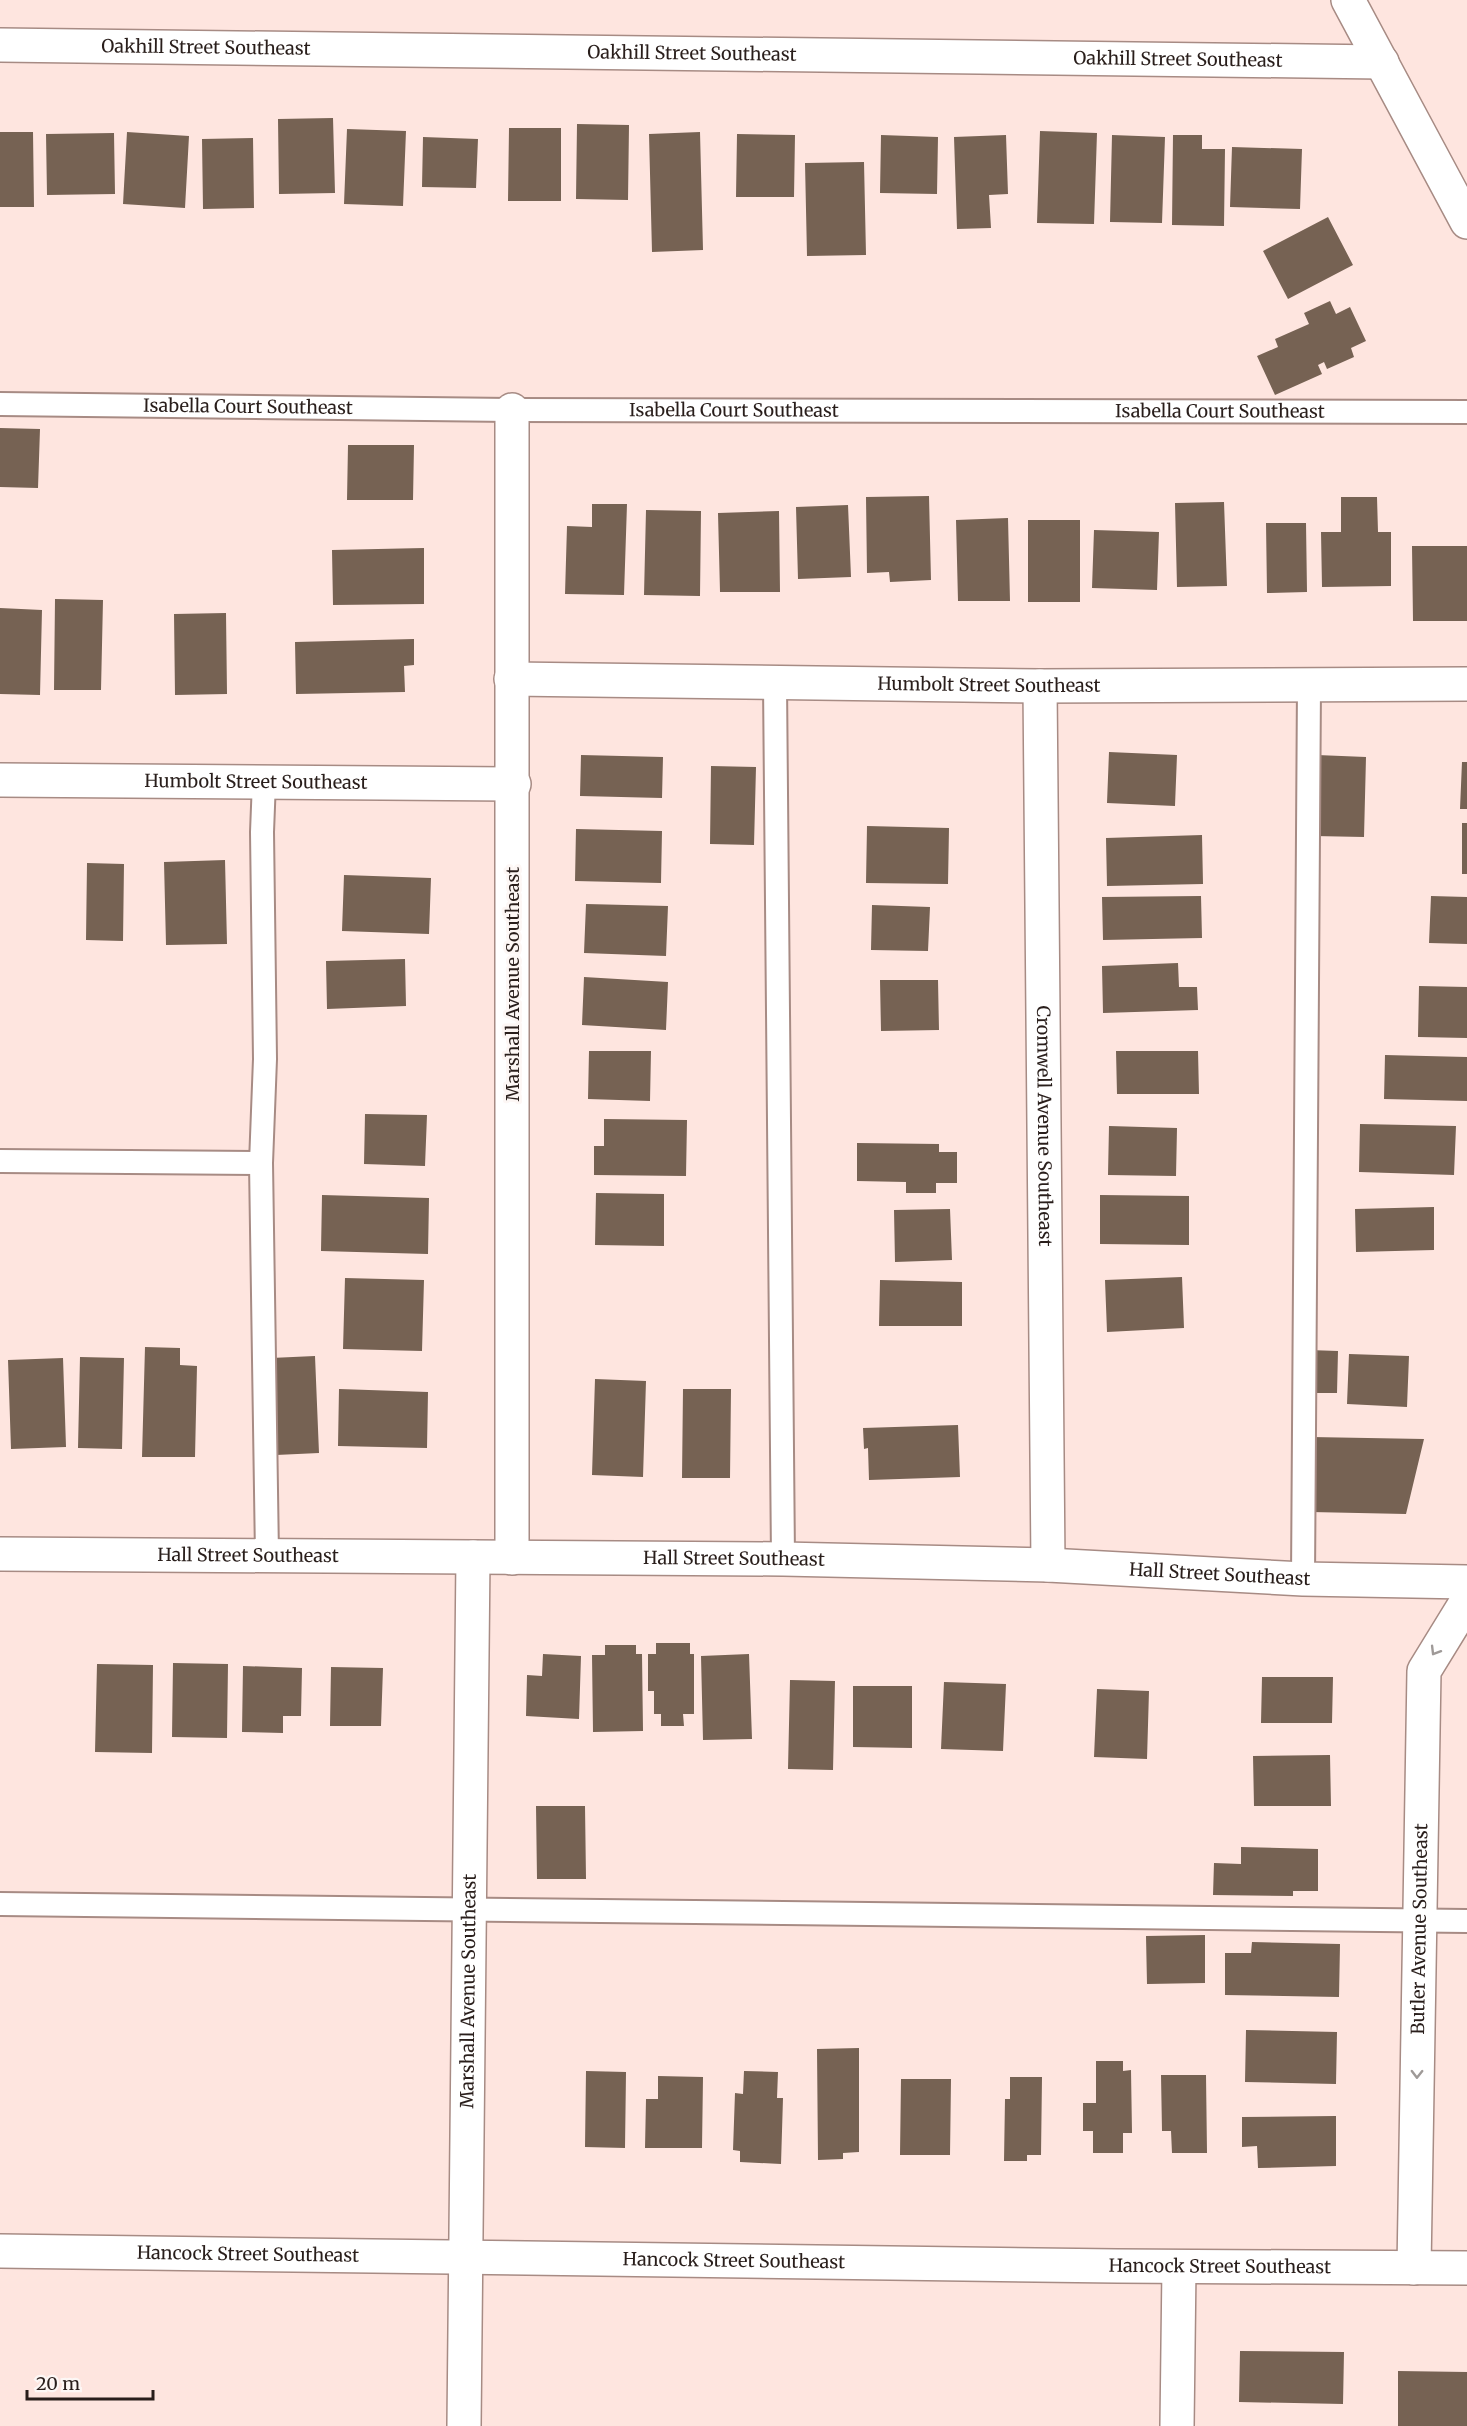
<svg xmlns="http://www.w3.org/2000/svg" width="1467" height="2426" font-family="Merriweather,serif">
	<rect width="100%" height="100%" fill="#fee5df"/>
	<!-- building -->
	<path fill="#766253" d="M333 118 335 193 279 194 278 119Z
		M577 124 629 125 628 200 576 199Z
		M509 128H561V201H508Z
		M347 129 406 131 403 206 344 204Z
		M1040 131 1097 133 1094 224 1037 223Z
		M0 132H33L34 207H0Z
		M127 132 189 136 185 208 123 204Z
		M700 132 703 250 652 252 649 134Z
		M114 133 115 194 47 195 46 134Z
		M737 134 795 135 794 197H736Z
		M881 135 938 137 937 194 880 193Z
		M1006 135 1008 194 989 195 991 228 957 229 954 137Z
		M1112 135 1165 137 1162 223 1110 222Z
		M1173 135H1202V149H1225L1224 226 1172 225Z
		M423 137 478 139 476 188 422 187Z
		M253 138 254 208 203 209 202 139Z
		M1232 147 1302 149 1300 209 1230 207Z
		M864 162 866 255 807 256 805 163Z
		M1328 217 1353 265 1288 299 1263 251Z
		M1330 301 1336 314 1350 307 1366 341 1351 348 1354 357 1327 369 1324 362 1318 365 1322 374 1275 395 1257 356 1278 347 1275 339 1309 324 1304 313Z
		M0 428 40 429 38 488 0 487Z
		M348 445H414L413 500H347Z
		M929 496 931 580 890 582 889 572 867 573 866 497Z
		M1341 497H1377L1378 532H1391V586L1322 587 1321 532H1341Z
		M1224 502 1227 586 1177 587 1175 503Z
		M592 504H627L624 595 565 594 567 526 592 527Z
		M848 505 851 577 798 579 796 507Z
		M646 510 701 511 700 596 644 595Z
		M779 511 780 592H720L718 513Z
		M1008 518 1010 601H958L956 520Z
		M1028 520H1080V602H1028Z
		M1266 523H1306L1307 592 1267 593Z
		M1094 530 1159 532 1157 590 1092 588Z
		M1412 546H1467V621H1413Z
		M424 548V604L333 605 332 550Z
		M55 599 103 600 101 690H54Z
		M0 608 42 610 40 695 0 694Z
		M226 613 227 694 175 695 174 614Z
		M414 639V665L404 666 405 692 296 694 295 642Z
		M1109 752 1177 755 1175 806 1107 803Z
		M581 755 663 757 662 798 580 796Z
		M1317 755 1366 757 1364 837 1314 836Z
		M1462 762H1467V809H1460Z
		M711 766 756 767 754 845 710 844Z
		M1462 823H1467V874H1462Z
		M867 826 949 828 948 884 866 883Z
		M576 829 662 831 661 883 575 881Z
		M1202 835 1203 884 1107 886 1106 838Z
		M225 860 227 944 166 945 164 862Z
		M87 863 124 864 123 941 86 940Z
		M344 875 431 878 429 934 342 931Z
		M1201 896 1202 938 1103 940 1102 897Z
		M1431 896 1467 897V944L1429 943Z
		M586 904 668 906 666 956 584 953Z
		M872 905 930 907 928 951 871 950Z
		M405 959 406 1006 327 1009 326 961Z
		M1178 963 1179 987H1197L1198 1010 1103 1013 1102 966Z
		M584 977 668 982 666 1030 582 1025Z
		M880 980H938L939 1030 881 1031Z
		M1419 986 1467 987V1038L1418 1037Z
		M589 1051H651L650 1101 588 1099Z
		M1116 1051H1198L1199 1094H1117Z
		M1385 1055 1467 1057V1101L1384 1099Z
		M365 1114 427 1115 425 1166 364 1164Z
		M604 1119 687 1120 686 1176 594 1175V1146H604Z
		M1360 1124 1456 1126 1454 1175 1359 1172Z
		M1109 1126 1177 1128 1176 1176 1108 1175Z
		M857 1143 939 1144V1152H957V1183H936V1193H906V1182L857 1181Z
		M596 1193 664 1194V1246L595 1245Z
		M322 1195 429 1198 428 1254 321 1251Z
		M1100 1195 1189 1196V1245L1100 1244Z
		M1434 1207V1250L1356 1252 1355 1209Z
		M950 1209 952 1260 895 1262 894 1210Z
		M1182 1277 1184 1328 1107 1332 1105 1280Z
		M345 1278 424 1280 422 1351 343 1349Z
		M880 1280 962 1282V1326H879Z
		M145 1347 180 1348V1365L197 1366 195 1457H142Z
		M1309 1350 1338 1351 1337 1393H1309Z
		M1349 1354 1409 1356 1407 1407 1347 1404Z
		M315 1356 319 1453 276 1455 271 1358Z
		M80 1357 124 1358 122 1449 78 1448Z
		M63 1358 66 1447 11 1449 8 1360Z
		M595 1379 646 1381 643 1477 592 1475Z
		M339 1389 428 1392 427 1448 338 1446Z
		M683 1389H731L730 1478H682Z
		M958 1425 960 1477 869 1480 868 1448 864 1449 863 1428Z
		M1311 1437 1424 1439 1406 1514 1311 1512Z
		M656 1643H690V1654H694V1714H683L684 1726H661V1714H654V1691H648V1654H656Z
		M605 1645H636V1654H642L643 1731 593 1732 592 1655H605Z
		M543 1654 581 1656 579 1719 526 1716 527 1675 542 1676Z
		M749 1654 752 1739 703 1740 701 1656Z
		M173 1663 228 1664 227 1738 172 1737Z
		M97 1664 153 1665 152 1753 95 1752Z
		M243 1666 302 1668 301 1716H283V1733L242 1732Z
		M331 1667 383 1668 381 1726H330Z
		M1262 1677H1333L1332 1723H1261Z
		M790 1680 835 1681 833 1770 788 1769Z
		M944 1682 1006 1684 1003 1751 941 1749Z
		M853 1686H912V1748L853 1747Z
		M1097 1689 1149 1691 1147 1759 1094 1757Z
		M1330 1755 1331 1806H1254L1253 1756Z
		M536 1806H585L586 1879H537Z
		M1241 1847 1318 1849V1891H1293V1896L1213 1895 1214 1863 1241 1864Z
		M1205 1935V1983L1147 1984 1146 1936Z
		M1252 1942 1340 1944 1339 1997 1225 1995V1953H1251Z
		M1246 2030 1337 2032 1336 2084 1245 2082Z
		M859 2048V2152L843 2153V2159L818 2160 817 2049Z
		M1096 2061H1123V2071L1131 2070 1132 2133H1123V2153H1093V2131H1083V2103H1096Z
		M586 2071 626 2072 625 2148 585 2147Z
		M744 2071 778 2072 777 2098H783L781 2164 740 2162V2151L733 2150 735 2093 743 2094Z
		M1161 2075H1206L1207 2153H1172L1171 2131H1162Z
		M658 2076 703 2077 702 2148H645L646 2099H658Z
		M1010 2077H1042L1041 2155H1027V2161H1004L1005 2099H1010Z
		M901 2079H951L950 2155H900Z
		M1336 2116V2166L1258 2168 1257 2146 1242 2147V2117Z
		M1240 2351 1344 2352 1343 2404 1239 2402Z
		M1398 2371 1467 2372V2426H1398Z"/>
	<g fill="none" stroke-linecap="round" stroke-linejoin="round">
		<!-- service casing -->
		<g stroke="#a78b84" stroke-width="26">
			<g id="service">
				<path id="s1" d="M0 404 512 410 1467 412"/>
				<path d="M775 683 783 1559"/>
				<path d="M0 1161 261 1163 265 1059 262 832 264 781"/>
				<path d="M261 1163 267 1556"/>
				<path d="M1303 1579 1309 685"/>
				<path d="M0 1904 1467 1921"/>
			</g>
		</g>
		<!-- minor casing -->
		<g stroke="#a78b84" stroke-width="36">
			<g id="minor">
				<path id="s2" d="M0 45 1382 62"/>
				<path d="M512 410V1558"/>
				<path id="s3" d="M511 679 1040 686 1467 684"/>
				<path id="s4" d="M1040 686 1048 1565"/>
				<path id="s5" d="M0 780 514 784"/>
				<path id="s6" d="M0 2251 1117 2266 1467 2268"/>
				<path id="s7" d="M1414 2268 1424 1671 1467 1601"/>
				<path id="s8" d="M464 2426 473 1557"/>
				<path d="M1177 2426 1179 2267"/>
			</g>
		</g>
		<!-- tertiary casing -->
		<g stroke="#a78b84" stroke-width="36">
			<path id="tertiary" d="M1348 0 1467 222"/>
		</g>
		<!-- secondary casing -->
		<g stroke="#a78b84" stroke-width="36">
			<g id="secondary">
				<path id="s9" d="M0 1554 783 1559 1048 1565 1303 1579 1467 1582"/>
			</g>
		</g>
		<!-- service -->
		<use href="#service" stroke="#fff" stroke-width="22"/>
		<!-- minor -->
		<use href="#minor" stroke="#fff" stroke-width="33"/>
		<!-- tertiary -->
		<use href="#tertiary" stroke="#fff" stroke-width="33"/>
		<!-- secondary -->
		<use href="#secondary" stroke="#fff" stroke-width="33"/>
	</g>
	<!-- one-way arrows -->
	<defs><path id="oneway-chevron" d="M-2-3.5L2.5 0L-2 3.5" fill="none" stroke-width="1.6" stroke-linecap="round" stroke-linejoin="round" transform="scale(1.5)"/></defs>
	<g stroke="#9f9a98">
		<use href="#oneway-chevron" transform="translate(1435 1651) rotate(121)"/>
		<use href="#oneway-chevron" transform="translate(1417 2074) rotate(91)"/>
	</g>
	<g text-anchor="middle" stroke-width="6" stroke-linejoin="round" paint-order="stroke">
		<!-- street labels -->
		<g font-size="18" fill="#291e1b" stroke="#fdf7f5">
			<text dy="6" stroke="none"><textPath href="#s2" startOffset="206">Oakhill Street Southeast</textPath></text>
			<text dy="6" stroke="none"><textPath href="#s2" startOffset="692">Oakhill Street Southeast</textPath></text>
			<text dy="6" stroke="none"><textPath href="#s2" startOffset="1178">Oakhill Street Southeast</textPath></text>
			<text dy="6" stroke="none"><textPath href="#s1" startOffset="248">Isabella Court Southeast</textPath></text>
			<text dy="6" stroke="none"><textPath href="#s1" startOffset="734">Isabella Court Southeast</textPath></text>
			<text dy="6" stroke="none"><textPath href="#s1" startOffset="1220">Isabella Court Southeast</textPath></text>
			<text dy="6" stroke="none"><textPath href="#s3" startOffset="478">Humbolt Street Southeast</textPath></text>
			<text dy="6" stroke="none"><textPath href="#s5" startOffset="256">Humbolt Street Southeast</textPath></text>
			<text transform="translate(513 984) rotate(-90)" y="6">Marshall Avenue Southeast</text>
			<text dy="6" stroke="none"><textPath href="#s4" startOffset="440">Cromwell Avenue Southeast</textPath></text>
			<text dy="6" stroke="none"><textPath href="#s9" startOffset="248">Hall Street Southeast</textPath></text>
			<text dy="6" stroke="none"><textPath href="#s9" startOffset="734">Hall Street Southeast</textPath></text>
			<text dy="6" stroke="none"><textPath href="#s9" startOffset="1220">Hall Street Southeast</textPath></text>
			<text dy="6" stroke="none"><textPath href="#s7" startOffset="339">Butler Avenue Southeast</textPath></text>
			<text dy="6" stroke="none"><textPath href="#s8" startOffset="435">Marshall Avenue Southeast</textPath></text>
			<text dy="6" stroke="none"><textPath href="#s6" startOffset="248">Hancock Street Southeast</textPath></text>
			<text dy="6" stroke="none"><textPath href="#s6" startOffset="734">Hancock Street Southeast</textPath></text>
			<text dy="6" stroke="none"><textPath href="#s6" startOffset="1220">Hancock Street Southeast</textPath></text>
		</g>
	</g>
	<!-- scale -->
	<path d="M27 2390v9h126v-9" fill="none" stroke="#291e1b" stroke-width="3"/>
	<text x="36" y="2390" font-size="18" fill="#291e1b" stroke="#fdf7f5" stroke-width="4.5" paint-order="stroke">20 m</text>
</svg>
